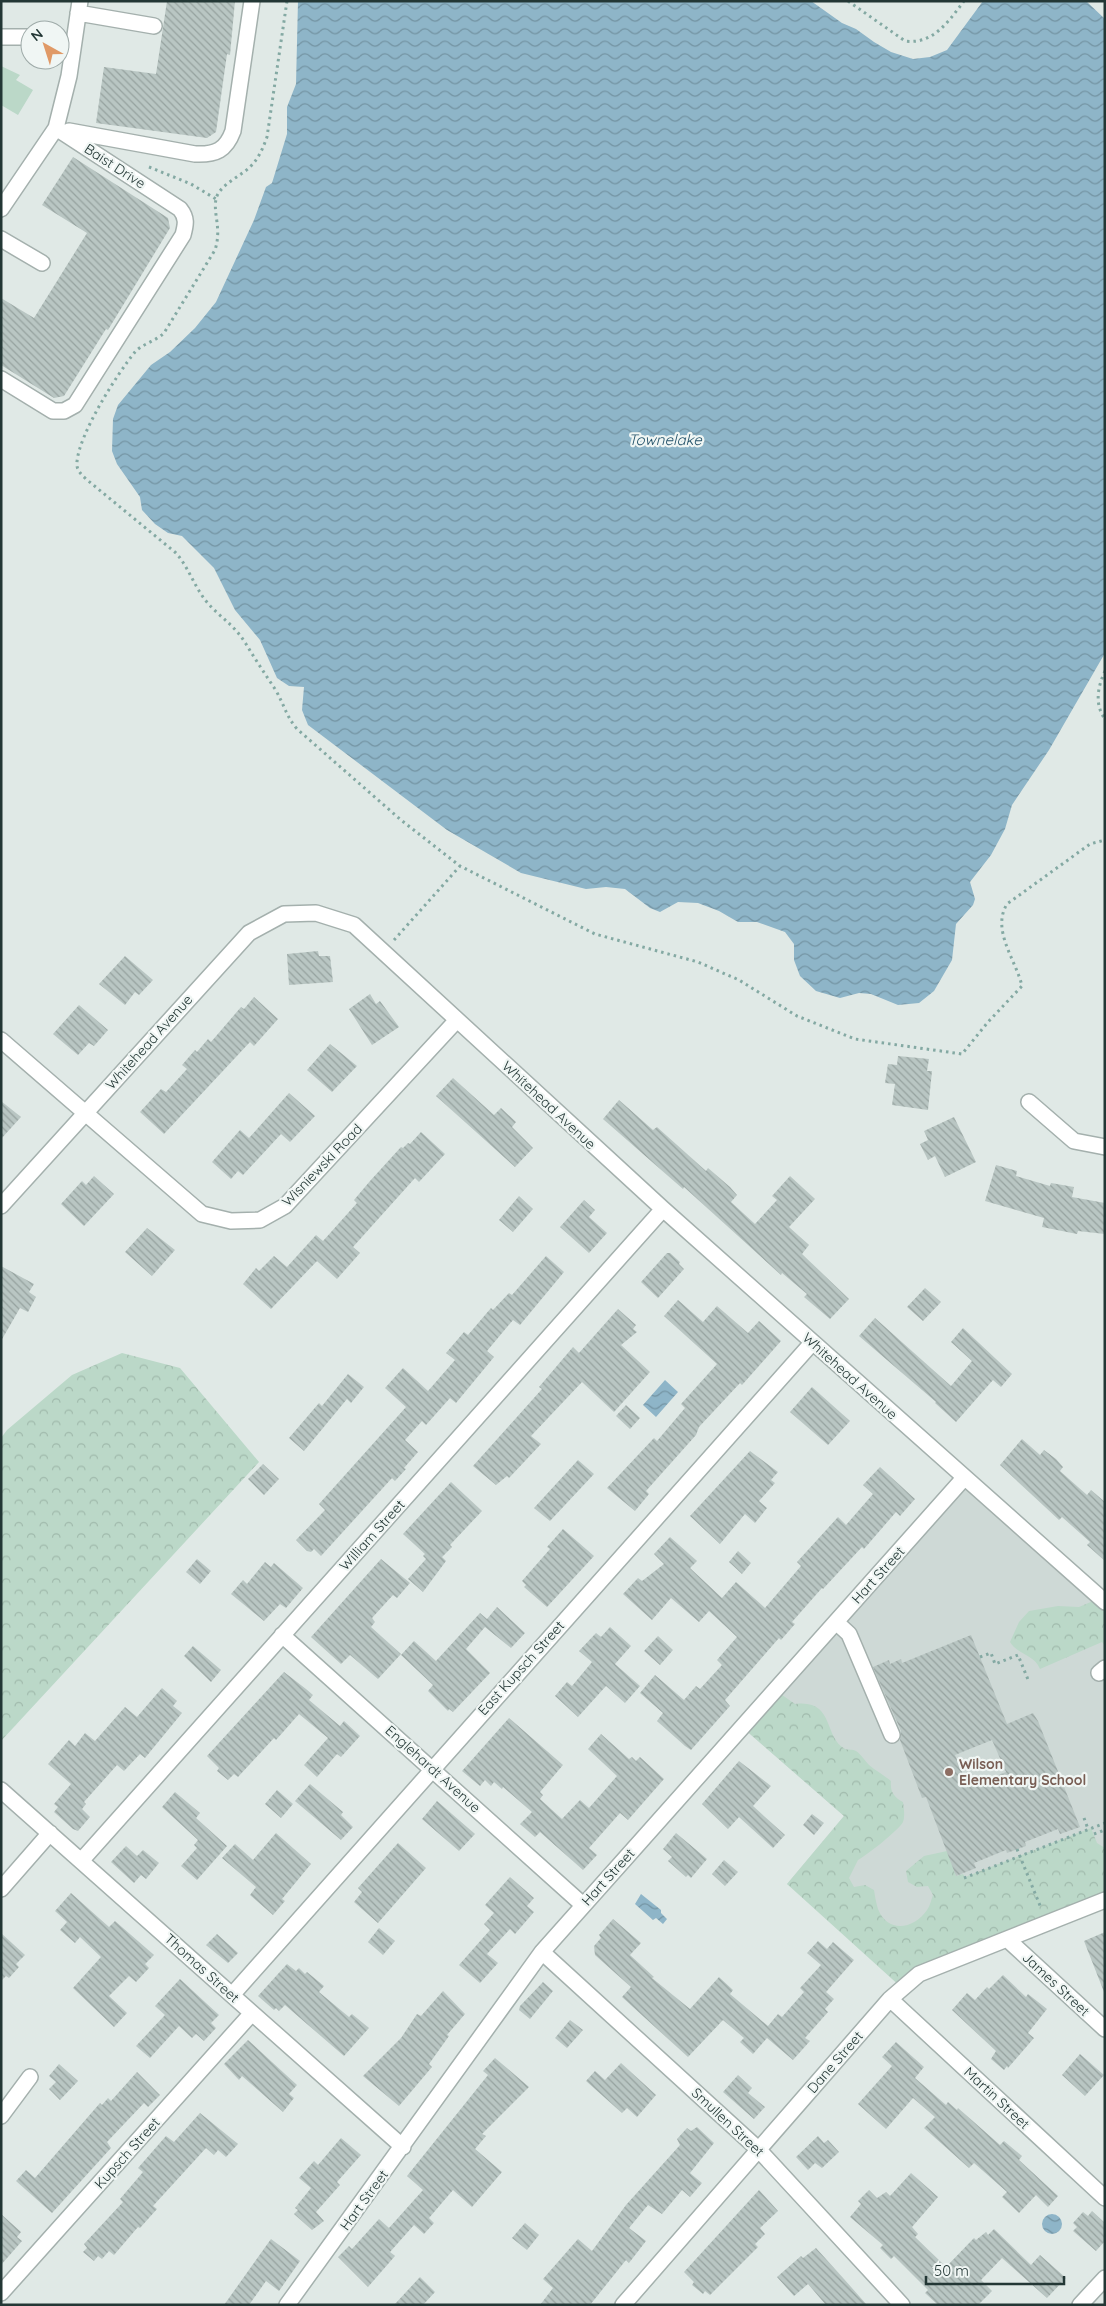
<svg xmlns="http://www.w3.org/2000/svg" width="1106" height="2306" font-family="Quicksand,sans-serif">
	<defs>
		<pattern id="forest-crowns" width="20" height="18" patternUnits="userSpaceOnUse" patternTransform="scale(1.25)"><rect width="20" height="18" fill="#bbd8c8"/><path d="M2 6a3 3 0 1 1 6 0M12 15a3 3 0 1 1 6 0" fill="none" stroke="#a0baac"/></pattern>
		<pattern id="water-waves" width="16" height="10" patternUnits="userSpaceOnUse" patternTransform="scale(1.25)"><rect width="16" height="10" fill="#8eb5c8"/><path d="M0 5q4-4 8 0t8 0" fill="none" stroke="#7494a3"/></pattern>
		<pattern id="building-back-hatch" width="6" height="6" patternUnits="userSpaceOnUse" patternTransform="scale(1.25)"><rect width="6" height="6" fill="#b9c6c3"/><path d="M-1 5l2 2M0 0l6 6M5-1l2 2" fill="none" stroke="#96a29f"/></pattern>
	</defs>
	<rect width="100%" height="100%" fill="#e0e9e6"/>
	<!-- built -->
	<path fill="#ced9d6" d="M964 1478 1105 1602V1900L919 1974 787 1884 844 1816 742 1727Z"/>
	<!-- green -->
	<path fill="#bbd8c8" d="M1 66 20 75 16 80 33 90 18 115 1 105Z"/>
	<!-- forest -->
	<path fill="url(#forest-crowns)" d="M122 1353 180 1368 259 1462 1 1741V1438L7 1430 72 1375Z
		M1100 1598 1105 1602V1646L1102 1642 1040 1669C1034 1654 1018 1655 1010 1642L1019 1622 1029 1611 1058 1606 1079 1607Z
		M775 1690 795 1704C835 1699 823 1737 845 1749 848 1750 853 1749 856 1751 861 1754 865 1761 869 1765 876 1771 884 1775 891 1781 890 1792 894 1797 903 1802 904 1809 905 1816 903 1822 900 1829 866 1856 858 1860L849 1878 854 1887 865 1885 874 1890C875 1896 876 1903 878 1909 888 1934 914 1929 927 1910 930 1906 931 1900 933 1895L928 1886 917 1887 908 1882 906 1871 924 1856 947 1851 956 1876 963 1874 965 1877 1091 1828 1097 1843 1105 1848V1900L902 1988 787 1884 844 1816 742 1727Z"/>
	<!-- water -->
	<path fill="url(#water-waves)" d="M298 1H811L842 23 856 29 874 42 891 52 913 59 930 57 947 50 983 1H1086L1105 19V653L1049 750 1012 805 1005 829 991 855 970 882 975 899 973 905 956 924 952 960 934 991 919 1003 898 1005 871 994 859 993 840 998 816 991 800 976 794 960V944L785 932 757 922H738L719 911 698 903 678 902 660 912 650 908 625 889 606 887 586 889 521 873 447 830 308 725 302 710 304 687 289 686 277 678 260 640 235 610 214 568 182 536 168 533 155 524 142 510 140 497 117 464 112 451 113 419 118 405 151 365 170 352 195 328 216 302 254 220 266 187 272 183 287 134V107L296 84Z
		M665 1380 678 1392 656 1417 643 1405Z
		M641 1894 661 1910V1913L667 1919 663 1924 656 1918 653 1920 635 1904Z
		M1042 2224a10 10 0 1 1 20 0a10 10 0 1 1-20 0Z"/>
	<!-- building -->
	<path fill="url(#building-back-hatch)" fill-rule="evenodd" d="M167 1H235L230 55 227 54 216 132 207 138 96 123 104 67 156 74Z
		M73 157 168 218 170 228 108 330 106 329 64 396 54 398 1 365V298L34 318 87 233 42 205Z
		M318 951 319 956H330L333 982 289 985 287 954Z
		M125 956 153 980 139 995 135 992 125 1005 99 984Z
		M370 994 376 1004 380 1001 399 1027 372 1045 349 1009Z
		M254 997 278 1019 254 1046 250 1042 164 1134 140 1112 161 1089 166 1092 187 1069 182 1065 195 1050 197 1052 208 1039 211 1042 241 1007 244 1009Z
		M79 1005 108 1030 94 1046 89 1043 78 1055 53 1034Z
		M330 1044 357 1066 332 1092 307 1070Z
		M898 1056 929 1059 927 1071H932L928 1110 892 1105 895 1084 885 1083 888 1064 897 1065Z
		M453 1078 494 1115 501 1108 516 1122 512 1127 533 1148 515 1167 436 1096Z
		M289 1093 315 1116 290 1142 281 1134 243 1175 238 1171 231 1179 212 1162 240 1130 249 1138Z
		M619 1100 653 1130 657 1127 706 1171 708 1168 730 1187 737 1195 731 1202 755 1224 777 1200 772 1196 790 1176 815 1199 789 1227 809 1245 802 1254 849 1299 830 1319 804 1297 807 1294 782 1273 781 1275 684 1187 683 1189 603 1119Z
		M1 1101 21 1117 1 1139Z
		M954 1117 976 1162 945 1177 935 1156 928 1160 920 1144 928 1140 924 1131Z
		M421 1132 445 1154 419 1182 415 1178 353 1247 360 1253 337 1279 317 1261 271 1309 243 1284 256 1268 259 1271 274 1256 287 1267 316 1235 323 1241 357 1203 354 1200 370 1181 401 1147 403 1148 408 1143 410 1144Z
		M996 1165 1017 1171 1016 1176 1050 1186 1051 1183 1074 1187 1072 1197 1105 1203V1234L1078 1231 1077 1234 1042 1227 1044 1218 985 1201Z
		M94 1176 114 1194 84 1226 61 1204 82 1181 86 1185Z
		M519 1196 533 1209 513 1232 499 1220Z
		M584 1200 595 1210 589 1217 607 1233 589 1253 560 1227Z
		M147 1228 175 1250 152 1276 125 1252Z
		M667 1253H670L680 1262 679 1264 684 1269 658 1298 641 1282Z
		M546 1256 564 1272 520 1325 513 1320 487 1351 494 1357 456 1403 450 1398 426 1425 422 1421 405 1440 418 1452 404 1468 406 1469 395 1481 392 1478 321 1556 314 1549 311 1552 307 1551 296 1540 325 1510 319 1504 406 1407 385 1388 403 1368 428 1391 455 1360 446 1353 464 1332 468 1335 491 1308 493 1310 509 1293 512 1295Z
		M1 1266 34 1284 29 1292 36 1297 28 1312 20 1308 1 1341Z
		M925 1288 941 1302 923 1321 907 1307Z
		M678 1300 703 1322 717 1306 748 1333 759 1321 781 1341 742 1385 740 1383 699 1427 696 1435 646 1491 649 1494 635 1511 607 1488 654 1438 657 1441 685 1408 681 1404 717 1364 664 1316Z
		M618 1309 636 1325 633 1329 637 1332 621 1345 650 1372 614 1412 582 1382 531 1436 541 1444 509 1478 507 1476 496 1485 473 1466 542 1389 539 1387 573 1347 579 1353Z
		M875 1318 951 1386 972 1361 951 1342 963 1328 1012 1374 1001 1387 993 1380 956 1422 935 1403 936 1402 859 1336Z
		M348 1374 364 1387 351 1403 347 1399 304 1451 289 1438 319 1403 322 1406Z
		M812 1387 850 1421 828 1445 790 1412Z
		M626 1405 640 1418 630 1429 616 1416Z
		M1022 1439 1040 1455 1044 1450 1056 1459 1063 1467 1060 1471 1087 1495 1091 1490 1105 1502V1561L1087 1545 1090 1542 1062 1517 1059 1520 1000 1465Z
		M750 1451 778 1472 771 1480 775 1483 759 1501 767 1508 755 1523 745 1514 720 1544 690 1516Z
		M578 1460 594 1474 550 1521 534 1508Z
		M263 1464 279 1479 264 1495 248 1479Z
		M880 1467 915 1499 900 1516 896 1512 864 1549 862 1547 823 1589 822 1588 792 1622 795 1624 781 1640 779 1638 725 1700 730 1706 691 1750 685 1746 657 1721 663 1713 640 1693 655 1675 684 1700 696 1686 700 1689 722 1665 717 1660 737 1637 709 1611 699 1622 671 1598 652 1620 623 1594 638 1578 642 1581 664 1564 654 1554 670 1537 697 1561 690 1568 722 1598 736 1582 765 1608 801 1566 797 1562 838 1517 846 1525 873 1494 863 1485Z
		M451 1482 482 1511 450 1545 452 1547 442 1557 446 1561 423 1592 408 1579 426 1559 423 1556 425 1554 403 1534Z
		M563 1529 594 1556 547 1607 524 1587 526 1585 522 1581 550 1549 547 1547Z
		M738 1551 751 1563 742 1574 729 1562Z
		M197 1559 211 1571 200 1584 186 1572Z
		M381 1559 410 1583 397 1598 393 1595 372 1618 375 1622 371 1627 401 1654 378 1679 350 1655 341 1664 311 1637Z
		M265 1562 271 1567 274 1563 303 1588 286 1608 280 1604 264 1621 231 1594 243 1580 247 1584Z
		M497 1607 525 1633 511 1648 485 1627 466 1649 490 1673 453 1712 449 1709 448 1711 428 1691 433 1685 401 1655 414 1641 436 1661 480 1613 487 1619Z
		M610 1627 631 1646 615 1664 640 1686 625 1703 606 1686 578 1717 555 1696 567 1682 572 1686 592 1662 579 1651 596 1633 601 1637Z
		M971 1635 1007 1724 1033 1713 1038 1721 1080 1827 1060 1834 1058 1829 1025 1842 1026 1846 1007 1853 1006 1850 974 1863 976 1868 956 1876 926 1797 922 1798 900 1740 901 1731 873 1667 889 1660 890 1664 901 1659 902 1663ZM992 1740 1006 1772 968 1787 955 1755Z
		M658 1636 673 1650 660 1665 644 1651Z
		M193 1646 221 1670 211 1682 184 1656Z
		M284 1672 306 1689 313 1695 309 1700 340 1726 344 1721 360 1736 341 1757 337 1754 317 1777 304 1765 328 1738 299 1714 276 1740 274 1738 238 1777 234 1774 228 1780 217 1771 219 1768 207 1756Z
		M162 1688 177 1701 173 1706 182 1713 145 1758 140 1754 124 1771 117 1765 84 1802 86 1804 82 1809 90 1817 78 1831 73 1829 54 1812 58 1807 54 1804 71 1784 48 1764 69 1740 75 1746 85 1733 95 1741 125 1707 137 1717Z
		M509 1718 563 1765 540 1792 543 1795 540 1799 562 1819 580 1800 589 1808 617 1776 588 1749 601 1734 629 1759 632 1757 636 1761 640 1757 664 1779 628 1820 620 1813 589 1848 597 1855 583 1870 540 1832 535 1837 520 1824 532 1812 503 1787 502 1789 494 1782 491 1786 485 1780 480 1786 462 1771Z
		M739 1761 771 1786 753 1806 785 1835 773 1848 739 1817 728 1829 702 1804Z
		M310 1784 343 1812 341 1815 353 1827 341 1840 295 1801Z
		M277 1790 293 1804 281 1818 265 1804Z
		M175 1792 200 1813 196 1818 227 1846 197 1880 181 1866 197 1848 194 1845 198 1840 162 1807Z
		M437 1801 475 1834 459 1851 422 1819Z
		M812 1814 824 1823 814 1835 803 1825Z
		M276 1833 311 1864 282 1899 285 1901 273 1915 250 1895 256 1887 222 1858 235 1844 253 1860Z
		M676 1833 707 1859 691 1878 688 1875 686 1877 668 1861 672 1857 663 1849Z
		M398 1843 426 1868 378 1923 354 1902 362 1892 358 1888Z
		M126 1846 137 1856 143 1850 159 1863 146 1879 141 1875 134 1883 111 1862Z
		M724 1860 738 1872 725 1886 712 1874Z
		M510 1877 534 1898 527 1906 534 1912 515 1934 510 1929 487 1954 498 1963 480 1983 459 1965 490 1930 484 1924 494 1913 485 1905Z
		M71 1893 109 1927 115 1921 154 1955 145 1964 149 1968 136 1982 129 1976 109 1996 127 2013 114 2027 73 1988 101 1957 80 1937 75 1943 60 1930 67 1922 55 1911Z
		M613 1919 641 1943 630 1955 654 1977 652 1978 690 2009 719 1977 733 1990 730 1994 768 2026 778 2014 782 2017 804 1992 800 1988 821 1965 807 1953 818 1941 827 1949 833 1942 854 1960 826 1992 834 1999 825 2009 828 2012 805 2038 810 2041 793 2060 767 2038 753 2054 740 2042 744 2038 723 2020 688 2057 622 1997 631 1987 595 1955 594 1946 601 1938 599 1935Z
		M379 1928 395 1941 383 1955 368 1942Z
		M1105 1932V1992H1104L1084 1941Z
		M1 1933 25 1955 16 1964 19 1967 9 1978 6 1976 1 1981Z
		M217 1934 238 1953 228 1963 206 1945Z
		M287 1964 296 1971 299 1968 305 1974 307 1972 324 1986 319 1992 349 2017 352 2014 369 2028 344 2056 285 2005 279 2011 276 2008 274 2010 258 1996Z
		M1003 1975 1026 1997 1028 1994 1047 2009 1028 2033 1034 2038 1008 2068 1007 2066 1004 2070 991 2059 996 2051 952 2010 967 1993 975 2000 987 1987 989 1989Z
		M180 1979 219 2015 211 2023 216 2028 204 2041 196 2034 192 2038 179 2026 150 2058 136 2046 165 2015 155 2006Z
		M543 1982 553 1991 530 2019 519 2010 520 2006Z
		M443 1991 465 2014 447 2035 449 2036 429 2064 432 2067 399 2106 363 2076 401 2038 417 2014 421 2016Z
		M570 2020 583 2030 567 2048 555 2038Z
		M248 2040 297 2085 289 2094 294 2098 283 2112 242 2076 239 2080 224 2064Z
		M896 2042 924 2067 915 2078 946 2105 948 2102 957 2110 958 2108 1000 2145 1004 2141 1022 2156 1019 2160 1058 2196 1048 2207 1036 2195 1019 2213 1002 2197 1007 2192 974 2163 969 2168 924 2128 935 2117 913 2098 886 2129 858 2104 892 2066 882 2057Z
		M1080 2054 1104 2075 1085 2096 1062 2075Z
		M495 2058 529 2087 482 2134 486 2136 475 2149 502 2172 472 2207 453 2190 429 2218 434 2223 424 2234 414 2225 390 2252 395 2256 368 2287 338 2257 349 2246 352 2249 379 2219 389 2228 423 2190 407 2176 488 2075 483 2071Z
		M621 2063 656 2095 637 2117 627 2108 622 2113 586 2081 595 2071 605 2080Z
		M59 2064 78 2081 60 2100 49 2089 56 2082 49 2076Z
		M137 2072 160 2095 148 2107 144 2103 107 2142 111 2148 52 2213 16 2181 26 2170 35 2178 100 2103 102 2105 108 2098 111 2101Z
		M738 2075 752 2088 748 2093 765 2107 754 2119 723 2092Z
		M200 2113 238 2144 226 2157 218 2150 214 2155 206 2148 153 2206 157 2209 140 2228 138 2227 114 2255 109 2251 102 2259 98 2256 94 2261 83 2252 87 2248 84 2244 123 2202 120 2199 143 2172 138 2168 166 2136 174 2142Z
		M697 2127 714 2143 690 2173 702 2183 690 2197 682 2190 662 2214 648 2205 629 2228 646 2241 629 2263 626 2260 590 2305H540L553 2288 543 2279 578 2239 592 2251 626 2205 680 2145 677 2139 687 2128 691 2131Z
		M818 2136 824 2143 828 2140 839 2152 822 2168 815 2163 808 2170 796 2157Z
		M341 2138 361 2155 337 2182 340 2185 316 2212 324 2221 312 2230 294 2214 298 2210 295 2208 311 2188 299 2178 314 2161 318 2165Z
		M911 2173 938 2197 912 2227 918 2234 915 2237 946 2267 974 2238 976 2240 986 2232 988 2235 994 2229 1031 2265 1040 2255 1066 2278 1047 2298 1002 2258 981 2280 992 2291 978 2305H938L925 2293 928 2290 894 2256 891 2259 880 2248 883 2245 850 2217 861 2204 858 2201 869 2190 877 2198 886 2192 890 2196Z
		M759 2190 778 2211 760 2228 765 2234 755 2244 758 2247 710 2295 705 2291 703 2294 692 2285 694 2282 684 2272Z
		M1092 2211 1105 2223V2241L1096 2251 1073 2231 1077 2227 1073 2223 1083 2212 1088 2216Z
		M1 2214 21 2232 17 2237 22 2241 1 2265Z
		M525 2223 539 2235 527 2250 512 2238Z
		M271 2239 300 2261 279 2291 266 2281 249 2305H224Z
		M816 2248 844 2279 867 2305H826L808 2284 794 2296 777 2277 801 2256 803 2258Z
		M420 2277 435 2292 423 2305H394Z"/>
	<g fill="none" stroke-linecap="round" stroke-linejoin="round">
		<!-- minor casing -->
		<g stroke="#a4b0ad" stroke-width="18">
			<path id="minor" d="M78 13 154 26
				M1 37H30
				M69 131 195 154C216 155 226 150 233 131L252 1
				M1 209 56 128 69 76 80 1
				M1 239 42 263
				M1 379 53 411H64L75 405 183 235C186 224 187 218 180 209L56 128
				M1 1040 202 1214 231 1221 260 1220 285 1206 457 1020
				M1029 1102 1074 1141 1105 1147
				M1 1206 249 933 284 914 316 913 354 925 663 1209 1105 1602
				M836 1622 849 1634 892 1735
				M282 1635 583 1905
				M1099 1673 1105 1668
				M1 1790 403 2147
				M81 1861 663 1209
				M1 1889 50 1833
				M1007 1939 1105 2029
				M542 1952 758 2149 902 2305
				M232 1995 812 1343
				M890 1999 1105 2198
				M1 2116 30 2077
				M1 2293 252 2013
				M287 2305 542 1952 964 1478
				M623 2305 890 1999 919 1974 1105 1900
				M1080 2305 1105 2278"/>
		</g>
		<!-- path -->
		<path stroke="#84a9a3" stroke-width="3" stroke-dasharray="2.5 4" stroke-linecap="butt" d="M287 1 267 137C263 148 259 158 250 167 241 176 219 185 216 199 213 215 222 228 215 250L164 333C156 341 142 344 135 352 117 374 79 434 77 462 76 470 81 474 86 479L176 553C189 568 194 586 206 601 220 618 233 623 246 644 255 659 265 674 275 689 284 704 286 716 297 729L401 820 460 866 595 934 698 962 739 980 797 1016 855 1039 962 1054 988 1022 1022 986C1016 960 991 930 1007 904L1090 844 1105 840
			M848 1 905 41C933 45 949 21 964 1
			M149 167 191 184 216 199
			M1105 671C1098 686 1094 704 1105 719
			M394 940 460 866
			M980 1657 991 1653 995 1664 1018 1655 1029 1682
			M1084 1818 1088 1829
			M1094 1834 1105 1830
			M1017 1849 1041 1908
			M964 1878 1105 1823"/>
		<!-- minor -->
		<use href="#minor" stroke="#fff" stroke-width="15"/>
	</g>
	<!-- markers -->
	<circle fill="#8d6e63" stroke="#f0f6f4" stroke-width="2" cx="949" cy="1772" r="5"/>
	<g text-anchor="middle" stroke-width="4.5" stroke-linejoin="round" paint-order="stroke">
		<!-- street labels -->
		<g font-size="14" fill="#233735" stroke="#f0f6f4">
			<text transform="translate(115 166) rotate(33)" y="5">Baist Drive</text>
			<text transform="translate(149 1042) rotate(-48)" y="5">Whitehead Avenue</text>
			<text transform="translate(549 1105) rotate(43)" y="5">Whitehead Avenue</text>
			<text transform="translate(322 1165) rotate(-46)" y="5">Wisniewski Road</text>
			<text transform="translate(850 1376) rotate(42)" y="5">Whitehead Avenue</text>
			<text transform="translate(372 1535) rotate(-48)" y="5">William Street</text>
			<text transform="translate(878 1575) rotate(-48)" y="5">Hart Street</text>
			<text transform="translate(521 1668) rotate(-48)" y="5">East Kupsch Street</text>
			<text transform="translate(433 1769) rotate(42)" y="5">Englehardt Avenue</text>
			<text transform="translate(608 1877) rotate(-48)" y="5">Hart Street</text>
			<text transform="translate(202 1968) rotate(42)" y="5">Thomas Street</text>
			<text transform="translate(1056 1984) rotate(43)" y="5">James Street</text>
			<text transform="translate(835 2062) rotate(-49)" y="5">Dane Street</text>
			<text transform="translate(997 2098) rotate(43)" y="5">Martin Street</text>
			<text transform="translate(728 2122) rotate(43)" y="5">Smullen Street</text>
			<text transform="translate(127 2153) rotate(-48)" y="5">Kupsch Street</text>
			<text transform="translate(364 2200) rotate(-54)" y="5">Hart Street</text>
		</g>
		<!-- education labels -->
		<g font-size="14" font-weight="bold" fill="#785e54" stroke="#f0f6f4" text-anchor="start">
			<text x="959" y="1769">Wilson<tspan x="959" dy="16">Elementary School</tspan></text>
		</g>
		<!-- water labels -->
		<g font-size="15" font-style="italic" fill="#25546b" stroke="#f0f6f4">
			<text x="665" y="445">Townelake</text>
		</g>
	</g>
	<!-- border -->
	<rect width="1106" height="2306" fill="none" stroke="#233735" stroke-width="5"/>
	<!-- north arrow -->
	<g transform="translate(45 45) rotate(321)"><circle r="24" fill="#f0f6f4" stroke="#9eaaa8"/>
	<path d="M0-4L9 19L0 12L-9 19Z" fill="#e09966"/>
	<text y="-8" font-size="14" font-weight="bold" text-anchor="middle" fill="#233735">N</text>
	</g>
	<!-- scale -->
	<path d="M926 2276v8h138v-8" fill="none" stroke="#233735" stroke-width="2.5"/>
	<text x="934" y="2276" font-size="15" fill="#233735" stroke="#f0f6f4" stroke-width="4" paint-order="stroke">50 m</text>
</svg>
